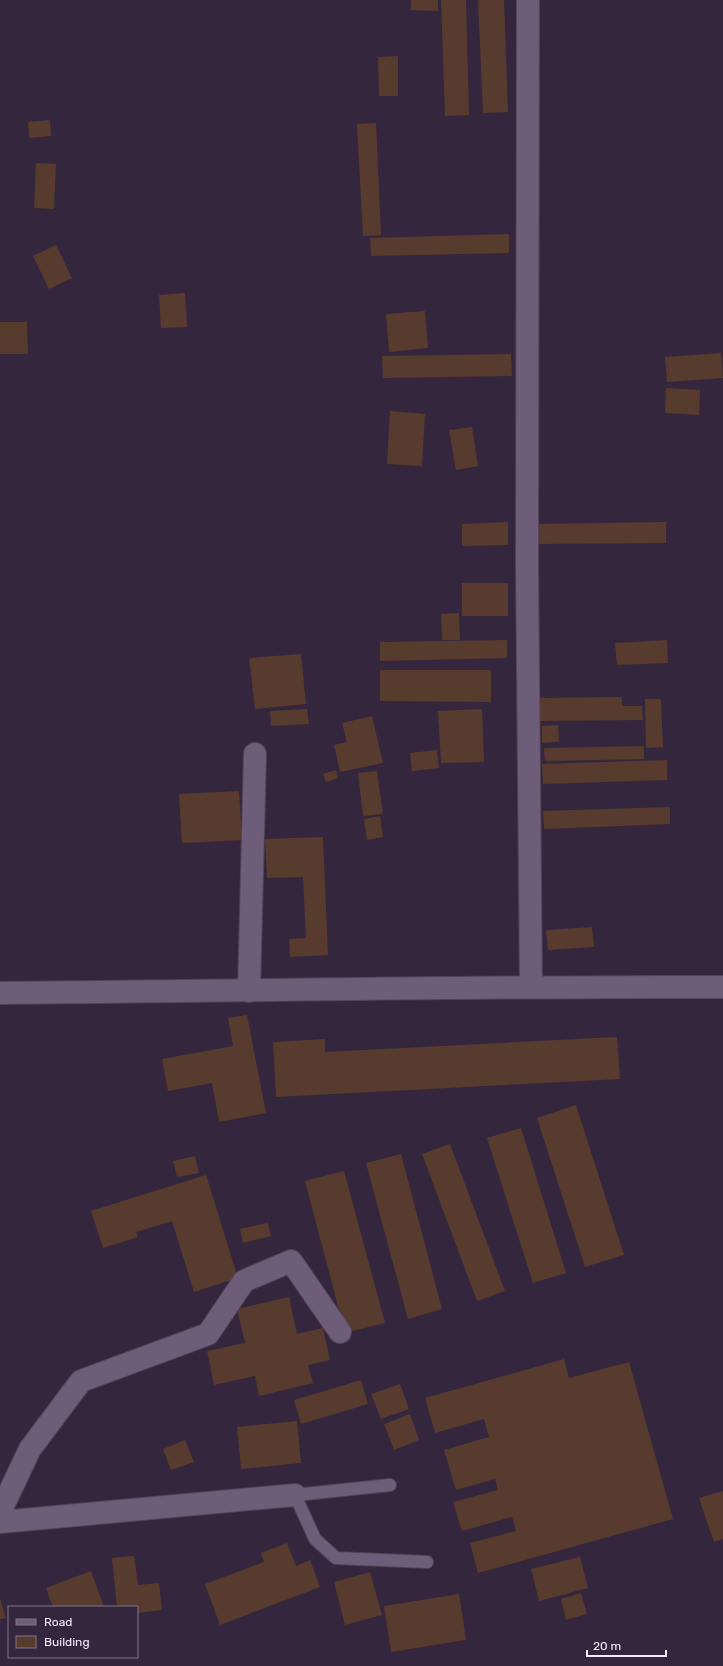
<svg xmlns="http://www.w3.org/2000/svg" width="723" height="1666" font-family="Rubik,sans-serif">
	<rect width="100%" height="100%" fill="#34263d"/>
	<!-- building -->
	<path fill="#583b2f" d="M411 0H438V11L411 10Z
		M441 0H466L469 115 445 116Z
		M478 0H504L508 112 483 113Z
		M398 56V96H379L378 57Z
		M50 120 51 136 29 138 28 122Z
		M376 123 381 235 363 236 357 124Z
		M36 163 56 164 54 209 34 208Z
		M509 234V253L371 256 370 238Z
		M56 245 72 278 49 289 33 256Z
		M185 293 187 327 161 328 159 295Z
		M425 311 428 348 389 352 386 314Z
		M0 322H27L28 354H0Z
		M721 353 723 378 667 382 665 357Z
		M511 354 512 376 383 378 382 356Z
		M666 388 700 390 699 415 665 413Z
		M390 411 425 414 422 466 387 464Z
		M472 427 478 466 456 470 449 430Z
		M508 522V545L462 546V524Z
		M666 522V543L535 544V524Z
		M462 583H508V616H462Z
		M459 613 460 640H442L441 614Z
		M507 640V658L380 661V642Z
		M667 640 668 663 617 665 615 643Z
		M301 654 306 704 255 709 249 658Z
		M380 670H491V702L380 701Z
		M622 697V706H642L643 720 539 721V698Z
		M645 699H661L663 747 646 748Z
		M307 709 309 724 271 726 270 711Z
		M482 709 484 762 441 763 438 711Z
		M372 716 383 763 340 772 334 745 347 742 342 723Z
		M558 725 559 742 542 743V726Z
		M644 746V759L545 761 544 748Z
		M437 750 439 768 412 771 410 753Z
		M667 760V780L543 784 542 764Z
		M336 770 338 778 326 782 323 774Z
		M377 771 383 814 363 816 358 773Z
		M239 791 242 840 182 843 179 794Z
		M670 807V824L544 829 543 811Z
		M380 816 383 837 367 840 364 819Z
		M323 837 328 955 290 957 289 939 306 938 303 877 267 878 265 839Z
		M592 927 594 947 548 950 546 930Z
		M247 1015 266 1113 219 1122 212 1083 168 1091 162 1059 233 1046 228 1018Z
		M617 1037 620 1079 276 1097 273 1042 325 1039V1052Z
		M576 1105 624 1255 585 1267 537 1118Z
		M521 1128 566 1273 533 1283 487 1138Z
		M450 1144 505 1291 477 1301 422 1154Z
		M401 1154 442 1309 408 1319 366 1163Z
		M195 1156 199 1173 177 1177 173 1161Z
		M344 1171 385 1323 345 1333 305 1181Z
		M206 1175 238 1278 194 1292 172 1221 136 1232 138 1237 103 1248 91 1211Z
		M268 1223 271 1236 243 1243 240 1229Z
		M289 1297 297 1334 323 1328 330 1360 308 1365 313 1383 259 1396 255 1376 214 1385 207 1351 245 1343 237 1309Z
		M564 1359 569 1378 629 1362 673 1519 478 1573 470 1543 516 1531 512 1517 462 1531 453 1502 498 1490 495 1479 456 1490 444 1450 489 1437 484 1419 435 1433 425 1398Z
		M361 1380 368 1404 301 1424 294 1400Z
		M400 1384 409 1409 381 1419 371 1394Z
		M410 1414 419 1440 394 1450 384 1424Z
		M297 1421 301 1463 241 1469 237 1427Z
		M185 1440 194 1462 171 1470 163 1449Z
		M723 1491V1539L714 1542 699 1498Z
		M287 1543 296 1566 310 1560 320 1587 220 1625 205 1584 264 1562 261 1553Z
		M134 1556 138 1585 159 1583 162 1610 137 1613V1607H117L112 1558Z
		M580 1557 588 1588 539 1601 531 1569Z
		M91 1571 104 1607H53L46 1588Z
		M370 1572 382 1615 345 1625 334 1582Z
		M581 1593 587 1614 566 1620 561 1599Z
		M459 1594 466 1640 391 1652 384 1606Z
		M0 1598 6 1618 0 1619Z"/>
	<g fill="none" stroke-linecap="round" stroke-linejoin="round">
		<!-- service casing -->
		<g stroke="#504458" stroke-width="14">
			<path id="service" d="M390 1485 295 1495 315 1539 336 1558 427 1562"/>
		</g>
		<!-- minor casing -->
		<g stroke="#504458" stroke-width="24">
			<path id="minor" d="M528 0 527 565 531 986
				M249 991 255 754
				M0 993C241 991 482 986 723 987
				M0 1512 30 1449 81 1381 208 1334 244 1281 291 1261 340 1332
				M0 1522 295 1495"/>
		</g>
		<!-- service -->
		<use href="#service" stroke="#6d5d78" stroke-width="12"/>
		<!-- minor -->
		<use href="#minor" stroke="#6d5d78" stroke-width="22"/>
	</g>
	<!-- legend -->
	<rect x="8" y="1606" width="130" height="52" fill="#34263d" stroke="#827689"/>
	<rect x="16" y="1619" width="20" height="6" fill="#6d5d78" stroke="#827689"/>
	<text x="44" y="1626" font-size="12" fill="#f6edfc">Road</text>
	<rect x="16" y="1636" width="20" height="12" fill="#583b2f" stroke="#827689"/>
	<text x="44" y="1646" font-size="12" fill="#f6edfc">Building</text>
	<!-- scale -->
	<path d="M587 1650v6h79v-6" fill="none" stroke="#f6edfc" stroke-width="2"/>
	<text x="593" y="1650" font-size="12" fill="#f6edfc" stroke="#34263d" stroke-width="3" paint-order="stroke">20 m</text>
</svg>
